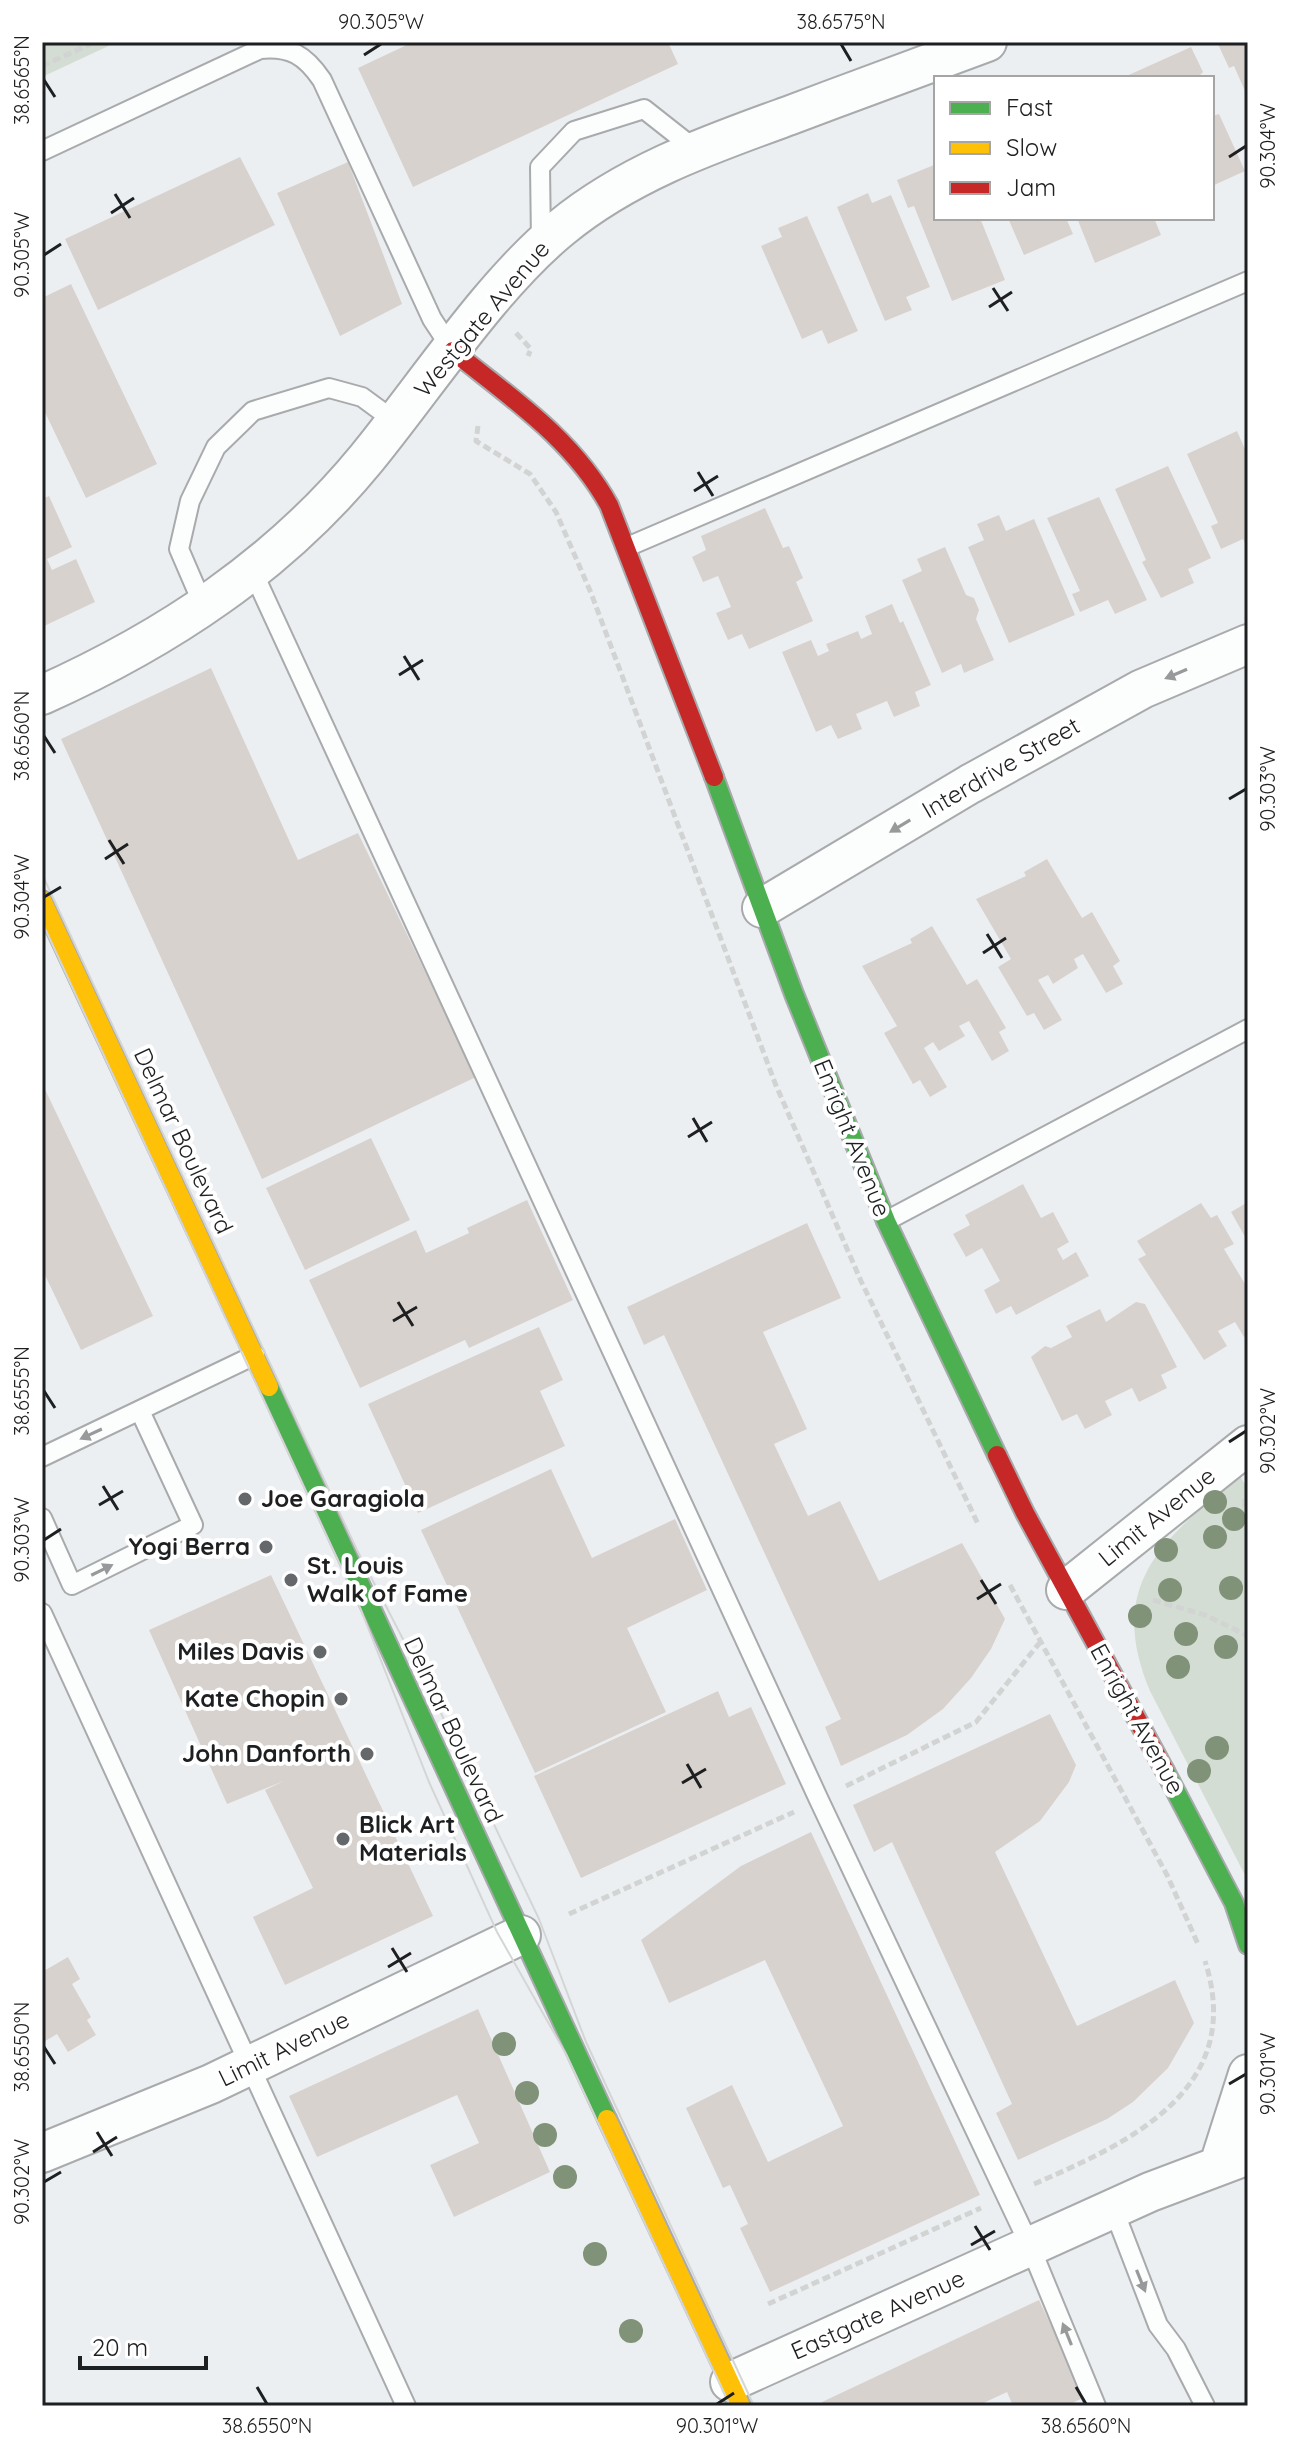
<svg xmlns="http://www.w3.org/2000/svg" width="1290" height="2448" font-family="Quicksand,sans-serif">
	<rect width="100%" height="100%" fill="#eceff2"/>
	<!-- green -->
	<path fill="#d4ddd3" d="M42 42H117L42 77Z
		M1240 1476 1248 1489V1881L1150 1691C1105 1584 1163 1539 1240 1476Z"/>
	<!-- building -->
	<path fill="#d8d2cf" d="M413 42H668L678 64 413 187 358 68Z
		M1217 42H1248V98L1234 66 1229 68Z
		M1191 47 1203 72 1197 78H1122Z
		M1219 114 1245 171 1212 186V116Z
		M240 157 275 225 98 310 65 239Z
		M348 162 402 304 340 336 277 193Z
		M934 165 936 218H980L1005 280 952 301 914 206 908 208 897 180Z
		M868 193 872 203 891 195 930 287 906 297 912 310 885 321 837 207Z
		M807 216 858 331 828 344 822 330 802 339 761 246 782 237 778 228Z
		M1008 218H1066L1073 234 1024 255Z
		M1077 218H1154L1161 235 1095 263Z
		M71 284 157 464 86 498 42 406V298Z
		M1237 431 1248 456V549L1243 539 1221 549 1211 526 1218 523 1187 454Z
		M1168 466 1211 558 1188 569 1194 583 1161 598 1142 562 1146 560 1115 489Z
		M49 496 72 547 47 559 52 570 76 559 95 602 42 627V499Z
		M1099 497 1147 600 1115 614 1108 600 1080 612 1072 594 1080 591 1047 518Z
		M765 508 783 548 789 546 803 578 796 582 813 621 749 649 742 634 728 640 716 613 731 607 718 576 703 582 692 557 706 550 701 536Z
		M999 515 1006 531 1034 519 1075 615 1009 643 968 547 984 540 977 524Z
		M945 547 966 595 974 598 979 610 976 619 994 660 964 673 961 664 942 673 902 580 922 571 917 559Z
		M892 604 900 623 903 621 931 685 915 692 920 706 894 717 887 701 856 714 862 729 838 739 831 725 816 732 782 652 811 640 818 656 829 651 826 644 858 631 861 639 872 634 865 616Z
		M211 668 298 860 358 833 476 1077 262 1179 61 739Z
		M1047 859 1082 918 1092 912 1120 961 1113 966 1123 984 1106 993 1083 954 1074 959 1078 968 1053 984 1048 975 1038 980 1062 1020 1044 1030 1034 1013 1027 1016 998 967 1011 959 976 899 1026 876 1024 872Z
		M932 926 967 985 977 979 1006 1028 999 1032 1009 1051 992 1061 969 1021 959 1026 965 1036 939 1051 933 1042 924 1048 947 1087 930 1097 920 1080 913 1084 884 1033 897 1026 862 966 912 943 910 939Z
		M42 1083 153 1316 81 1350 42 1269Z
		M371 1138 410 1220 305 1270 266 1188Z
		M1023 1184 1041 1218 1053 1212 1069 1242 1057 1249 1063 1260 1076 1252 1089 1276 1016 1315 1011 1306 996 1314 984 1290 1000 1281 982 1248 966 1257 953 1234 970 1225 965 1215Z
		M527 1200 573 1300 469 1348 465 1340 360 1388 309 1280 416 1230 426 1253 469 1233 467 1228Z
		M1248 1202V1242L1231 1212Z
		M1201 1203 1211 1218 1217 1215 1234 1244 1224 1249 1248 1289V1334L1244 1337 1235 1322 1218 1331 1227 1346 1204 1360 1138 1259 1146 1255 1137 1241Z
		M807 1223 841 1298 763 1332 807 1429 774 1444 808 1516 840 1501 879 1581 962 1543 1005 1619 991 1649 971 1678 943 1709 907 1735 841 1766 825 1727 841 1719 664 1335 644 1345 627 1307Z
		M1136 1302 1145 1304 1177 1367 1161 1375 1167 1388 1139 1402 1132 1388 1105 1401 1112 1415 1085 1429 1077 1414 1062 1421 1031 1357 1045 1346 1051 1348 1072 1337 1066 1326 1100 1309 1106 1322Z
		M539 1327 563 1380 540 1391 565 1446 418 1513 368 1404Z
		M551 1469 592 1558 675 1519 707 1590 627 1628 666 1712 535 1773 421 1530Z
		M271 1575 433 1916 285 1985 253 1917 313 1888 265 1790 284 1781 227 1804 149 1630Z
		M718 1691 729 1717 751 1707 786 1784 581 1878 534 1776Z
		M1050 1714 1076 1765 1069 1782 1040 1821 995 1852 1077 2026 1175 1980 1194 2023 1168 2068 1133 2102 1107 2119 1018 2160 996 2113 1012 2104 892 1842 874 1852 853 1805Z
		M811 1832 980 2195 770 2292 740 2228 748 2224 730 2185 723 2188 686 2108 732 2085 768 2162 843 2126 765 1960 669 2003 641 1940 741 1866Z
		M68 1957 80 1979 72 1984 91 2017 87 2020 96 2035 68 2052 57 2034 42 2043V1972Z
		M478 2009 550 2172 454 2217 430 2165 479 2143 457 2095 317 2157 289 2096Z
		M1039 2300 1085 2397 1066 2406H1013L1007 2392 977 2406H824L822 2402Z"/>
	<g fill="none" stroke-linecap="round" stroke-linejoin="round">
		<!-- lane casing -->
		<g stroke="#a8aaac" stroke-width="22">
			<path id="lane" d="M42 151 260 49C290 46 305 55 322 80L432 319 453 351
				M541 242 540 167 574 131 644 109 696 150
				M627 547 1248 281
				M253 572 819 1800 1030 2246 1096 2406
				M204 607 179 549 190 501 216 447 253 411 329 388 362 397 396 422
				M886 1221 1248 1029
				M42 1457 255 1355
				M42 1518 72 1585 193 1525 140 1411
				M42 1613 406 2406
				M1113 2208 1158 2325 1176 2349 1205 2406"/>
		</g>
		<!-- street casing -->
		<g stroke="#a8aaac" stroke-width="42">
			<path id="street" d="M42 695C167 639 279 565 366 459 425 387 491 285 561 228 628 173 708 145 788 116 854 91 920 67 987 42
				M762 908 970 784 1142 689 1248 644
				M1066 1590 1248 1445
				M42 2153 211 2084 521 1935
				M1219 2165 1248 2074
				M730 2382 1150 2192 1248 2155"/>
		</g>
		<!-- fast casing -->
		<g stroke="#a8aaac" stroke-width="22">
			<path id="fast" d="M714 777 794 994 886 1221 997 1455
				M269 1387 607 2119
				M1165 1771 1234 1903 1248 1945"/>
		</g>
		<!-- slow casing -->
		<g stroke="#a8aaac" stroke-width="22">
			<path id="slow" d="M42 900 269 1387
				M607 2119 741 2406"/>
		</g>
		<!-- jam casing -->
		<g stroke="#a8aaac" stroke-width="22">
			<path id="jam" d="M453 351C511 398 572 438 609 505L714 777
				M997 1455 1025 1513 1165 1771"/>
		</g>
		<!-- path -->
		<path stroke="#d2d3d3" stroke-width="5" stroke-dasharray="8 4" stroke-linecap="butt" d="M42 66 95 42
			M516 333 531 349 528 356
			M478 426 476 441 530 474 556 512 591 593 775 1083 861 1281 979 1526
			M1244 1499 1248 1545
			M1010 1585 1167 1875 1198 1944
			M1153 1600 1205 1615 1248 1636
			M846 1786 976 1722 1041 1641
			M569 1914 794 1812
			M1034 2184C1131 2142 1246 2089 1205 1961
			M768 2304 981 2208"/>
		<!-- lane -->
		<use href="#lane" stroke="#fcfdfd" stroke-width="18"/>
		<!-- street -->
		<use href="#street" stroke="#fcfdfd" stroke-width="38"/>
		<!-- fast -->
		<use href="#fast" stroke="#4caf50" stroke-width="18"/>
		<!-- slow -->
		<use href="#slow" stroke="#ffc107" stroke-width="18"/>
		<!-- jam -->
		<use href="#jam" stroke="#c62828" stroke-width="18"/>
		<!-- tram -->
		<path stroke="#d4d6d6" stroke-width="2" d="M42 874 357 1550 438 1707 539 1919 586 2042 754 2406
			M42 922 361 1610 429 1782 497 1932 566 2054 730 2406"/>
	</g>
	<!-- trees -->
	<g fill="#809278">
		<circle cx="1215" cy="1502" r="12"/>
		<circle cx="1234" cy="1519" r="12"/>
		<circle cx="1215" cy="1537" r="12"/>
		<circle cx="1166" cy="1550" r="12"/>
		<circle cx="1231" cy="1588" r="12"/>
		<circle cx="1170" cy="1590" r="12"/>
		<circle cx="1140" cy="1616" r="12"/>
		<circle cx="1186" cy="1634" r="12"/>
		<circle cx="1226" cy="1647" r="12"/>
		<circle cx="1178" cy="1667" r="12"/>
		<circle cx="1217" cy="1748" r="12"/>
		<circle cx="1199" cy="1771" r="12"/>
		<circle cx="504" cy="2044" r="12"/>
		<circle cx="527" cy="2093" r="12"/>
		<circle cx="545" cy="2135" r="12"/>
		<circle cx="565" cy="2177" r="12"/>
		<circle cx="595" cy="2254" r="12"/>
		<circle cx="631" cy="2331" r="12"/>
	</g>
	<!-- one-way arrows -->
	<defs><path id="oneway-solid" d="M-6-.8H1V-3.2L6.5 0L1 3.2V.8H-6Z" transform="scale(2)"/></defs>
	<g fill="#98999a">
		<use href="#oneway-solid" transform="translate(1176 674) rotate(157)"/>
		<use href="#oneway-solid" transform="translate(900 826) rotate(149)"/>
		<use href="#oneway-solid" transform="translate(91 1434) rotate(155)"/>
		<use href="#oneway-solid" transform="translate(102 1570) rotate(-26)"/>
		<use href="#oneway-solid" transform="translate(1141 2281) rotate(68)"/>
		<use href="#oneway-solid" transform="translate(1067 2334) rotate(-112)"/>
	</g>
	<!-- ticks -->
	<path fill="none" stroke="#1d1f21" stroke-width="3" d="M841 44 851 61M364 55 381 44M44 80 55 97M1229 157 1246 146M115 194 130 218M111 213 134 198M44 255 61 244M993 288 1008 311M989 307 1012 292M698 472 713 496M694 491 718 476M404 656 419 680M399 675 423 660M44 736 55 753M1229 799 1246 789M109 840 124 864M105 859 128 844M44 897 61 887M987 934 1002 958M983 953 1006 938M693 1118 707 1142M688 1137 712 1122M398 1302 413 1326M393 1321 417 1307M44 1391 55 1408M1229 1442 1246 1431M103 1486 118 1510M99 1505 123 1491M44 1540 61 1529M981 1580 996 1604M977 1599 1001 1584M687 1764 701 1788M682 1783 706 1769M392 1948 407 1972M388 1967 411 1953M44 2047 55 2064M1229 2084 1246 2074M97 2132 112 2156M93 2152 117 2137M44 2182 61 2172M975 2226 990 2250M971 2245 995 2231M257 2387 267 2404M1076 2387 1086 2404M717 2404 734 2393"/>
	<!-- markers -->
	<g fill="#65686a" stroke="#fff" stroke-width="3">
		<circle cx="245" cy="1499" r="8"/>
		<circle cx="266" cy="1547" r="8"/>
		<circle cx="291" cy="1580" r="8"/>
		<circle cx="320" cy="1652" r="8"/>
		<circle cx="341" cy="1699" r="8"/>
		<circle cx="367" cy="1754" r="8"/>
		<circle cx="343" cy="1839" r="8"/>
	</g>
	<g text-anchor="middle" stroke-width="8" stroke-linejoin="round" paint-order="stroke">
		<!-- street labels -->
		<g font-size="24" fill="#1d1f21" stroke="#fff">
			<text transform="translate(482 319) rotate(-50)" y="8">Westgate Avenue</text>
			<text transform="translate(1001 768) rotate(-30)" y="8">Interdrive Street</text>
			<text transform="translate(852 1138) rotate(68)" y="8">Enright Avenue</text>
			<text transform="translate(183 1141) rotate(65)" y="8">Delmar Boulevard</text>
			<text transform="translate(1157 1517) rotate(-39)" y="8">Limit Avenue</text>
			<text transform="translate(1137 1719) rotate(61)" y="8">Enright Avenue</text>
			<text transform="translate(453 1730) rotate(65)" y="8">Delmar Boulevard</text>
			<text transform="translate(284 2049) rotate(-26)" y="8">Limit Avenue</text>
			<text transform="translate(878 2315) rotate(-24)" y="8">Eastgate Avenue</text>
		</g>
		<!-- poi labels -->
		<g font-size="24" font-weight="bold" fill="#1d1f21" stroke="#fff" text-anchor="end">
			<text x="261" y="1507" text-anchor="start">Joe Garagiola</text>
			<text x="250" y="1555">Yogi Berra</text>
			<text x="307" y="1574" text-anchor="start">St. Louis<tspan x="307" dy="28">Walk of Fame</tspan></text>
			<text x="304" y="1660">Miles Davis</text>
			<text x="325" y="1707">Kate Chopin</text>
			<text x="351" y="1762">John Danforth</text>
			<text x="359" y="1833" text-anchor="start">Blick Art<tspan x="359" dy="28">Materials</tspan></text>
		</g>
	</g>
	<!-- border -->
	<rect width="1290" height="2448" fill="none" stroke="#ffffff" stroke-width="88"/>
	<!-- legend -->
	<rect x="934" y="76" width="280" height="144" fill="#ffffff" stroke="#a5a5a6" stroke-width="2"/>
	<rect x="950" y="102" width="40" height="12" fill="#4caf50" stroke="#a5a5a6" stroke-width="2"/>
	<text x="1006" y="116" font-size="24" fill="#1d1f21">Fast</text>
	<rect x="950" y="142" width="40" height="12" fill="#ffc107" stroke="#a5a5a6" stroke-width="2"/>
	<text x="1006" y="156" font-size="24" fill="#1d1f21">Slow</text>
	<rect x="950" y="182" width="40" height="12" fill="#c62828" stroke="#a5a5a6" stroke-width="2"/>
	<text x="1006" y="196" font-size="24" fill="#1d1f21">Jam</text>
	<!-- scale -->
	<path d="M80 2356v12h126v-12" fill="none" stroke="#1d1f21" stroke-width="4"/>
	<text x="92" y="2356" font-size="24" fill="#1d1f21" stroke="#ffffff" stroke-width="6" paint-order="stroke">20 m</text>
	<rect x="44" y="44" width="1202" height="2360" fill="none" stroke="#1d1f21" stroke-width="3"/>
	<g font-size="20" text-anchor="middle" fill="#1d1f21">
		<text x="381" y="29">90.305°W</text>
		<text x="841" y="29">38.6575°N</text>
		<text transform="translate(22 80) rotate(-90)" y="7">38.6565°N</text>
		<text transform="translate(1268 146) rotate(-90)" y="7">90.304°W</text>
		<text transform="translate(22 255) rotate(-90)" y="7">90.305°W</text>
		<text transform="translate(22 736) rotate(-90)" y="7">38.6560°N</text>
		<text transform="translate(1268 789) rotate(-90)" y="7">90.303°W</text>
		<text transform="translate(22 897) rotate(-90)" y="7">90.304°W</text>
		<text transform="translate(22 1391) rotate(-90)" y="7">38.6555°N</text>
		<text transform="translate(1268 1431) rotate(-90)" y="7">90.302°W</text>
		<text transform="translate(22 1540) rotate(-90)" y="7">90.303°W</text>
		<text transform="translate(22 2047) rotate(-90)" y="7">38.6550°N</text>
		<text transform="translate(1268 2074) rotate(-90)" y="7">90.301°W</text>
		<text transform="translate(22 2182) rotate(-90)" y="7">90.302°W</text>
		<text x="267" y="2433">38.6550°N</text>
		<text x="717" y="2433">90.301°W</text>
		<text x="1086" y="2433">38.6560°N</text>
	</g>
</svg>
